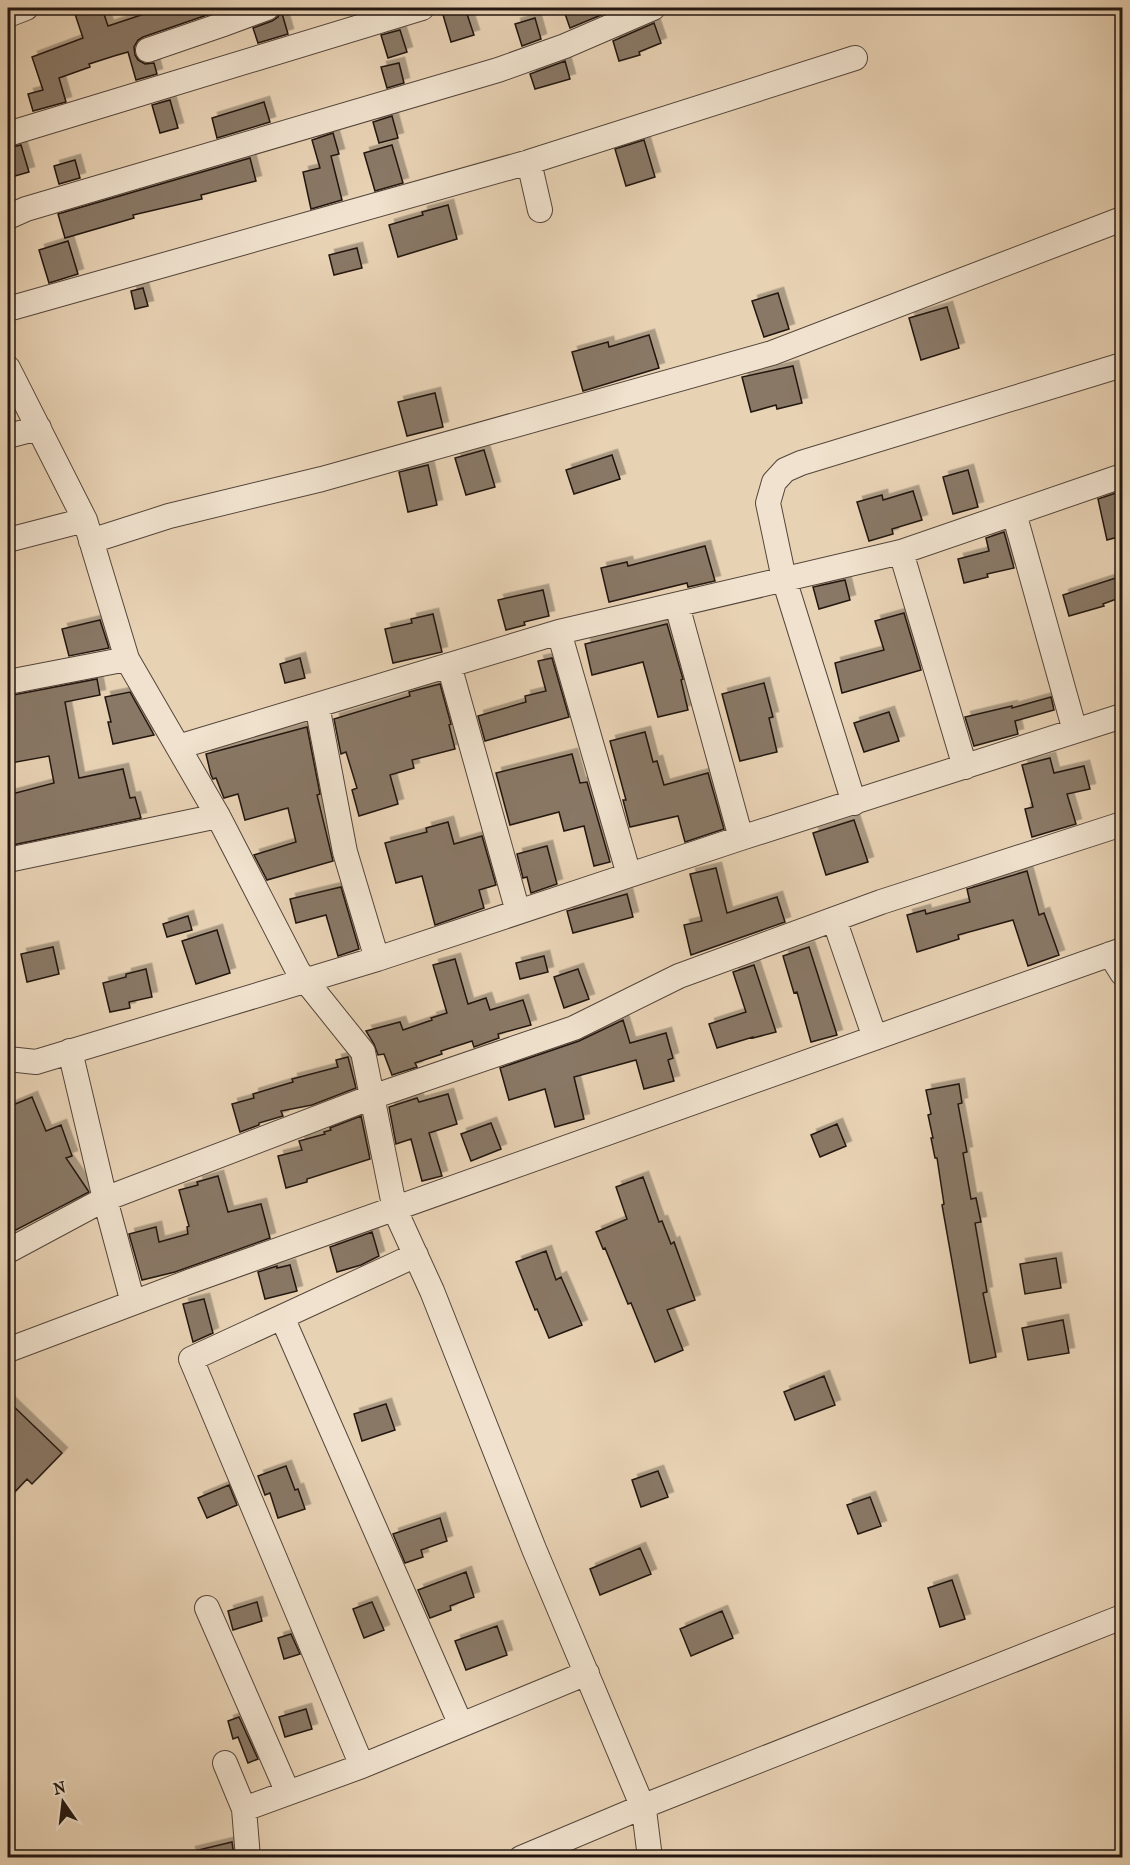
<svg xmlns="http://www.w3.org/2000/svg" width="1130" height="1865" font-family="'IM FELL French Canon',serif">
	<defs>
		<filter id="shadow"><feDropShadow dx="5.5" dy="-5.5" stdDeviation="0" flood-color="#0004"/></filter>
	</defs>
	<rect width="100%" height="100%" fill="#e8d2b4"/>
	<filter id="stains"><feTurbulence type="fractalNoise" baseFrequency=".00333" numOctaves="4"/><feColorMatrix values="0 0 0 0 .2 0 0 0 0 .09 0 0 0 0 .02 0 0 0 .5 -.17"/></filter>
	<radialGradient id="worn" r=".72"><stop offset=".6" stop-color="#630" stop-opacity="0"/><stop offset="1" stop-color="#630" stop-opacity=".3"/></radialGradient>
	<!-- building -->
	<path fill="#897866" stroke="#221611" stroke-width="1.5" filter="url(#shadow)" d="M73 8H102L108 26 162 8H208L210 14 143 37 138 40 134 47 135 55 138 60 145 64 154 63 157 74 136 80 128 52 114 56 89 64 90 67 59 78 66 102 33 111 28 94 43 90 32 57 83 38Z
		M441 8H465L474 35 451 42Z
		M563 8H618L570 28Z
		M281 10 288 34 258 43 253 28 272 21 278 17Z
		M535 18 541 39 522 46 515 24Z
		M654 23 661 43 639 52 640 55 619 61 613 41Z
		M400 30 407 52 388 58 381 35Z
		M565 61 570 79 535 89 530 74Z
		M399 63 404 83 387 88 381 67Z
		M170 100 178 128 160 133 152 105Z
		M264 102 270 122 217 138 212 118Z
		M392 116 398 138 379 143 373 122Z
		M333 133 339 154 331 156 342 200 311 209 303 172 320 168 312 140Z
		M644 140 655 177 626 186 615 149Z
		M21 145 29 172 8 178V148Z
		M392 145 403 183 375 191 364 153Z
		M250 158 256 181 201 195 202 199 133 215 134 218 65 238 58 214Z
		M75 160 80 178 59 184 54 166Z
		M448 205 457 239 398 257 389 225 423 215 422 212Z
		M68 241 78 274 49 283 39 250Z
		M357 248 362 268 334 275 329 255Z
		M143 288 148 306 135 309 131 291Z
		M778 293 789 329 764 337 752 301Z
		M947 307 959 348 921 360 909 318Z
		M649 335 659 368 583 391 572 352 608 342 609 347Z
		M793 366 802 403 777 409 776 405 751 412 742 377Z
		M435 393 443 427 407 436 398 402Z
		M484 450 495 487 466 495 455 458Z
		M612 455 620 479 574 494 566 470Z
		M428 465 437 505 408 512 399 472Z
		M968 470 978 507 953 514 943 477Z
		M913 491 922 520 892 529 893 534 869 541 857 502 882 495 883 500Z
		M1122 491V536L1107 540 1098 499Z
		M1004 532 1014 568 987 574 988 577 964 583 958 559 989 551 986 538Z
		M705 546 715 581 688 587 687 583 609 602 601 568 627 562 628 566Z
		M1122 576V597L1103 604 1104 606 1069 616 1063 595Z
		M845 580 850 600 819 609 813 587Z
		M543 590 549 616 524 622 525 625 506 630 498 600Z
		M904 613 921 670 842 693 835 663 884 650 875 621Z
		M433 614 442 652 393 663 385 629 412 623 411 619Z
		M100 620 109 648 69 656 62 629Z
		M667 624 683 679 681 680 688 710 658 717 643 662 592 675 585 644Z
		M300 658 305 678 285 683 280 664Z
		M552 658 569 717 485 741 478 716 526 702 525 696 546 691 538 661Z
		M97 679 100 695 65 702 79 778 123 769 130 798 135 797 141 818 8 846V795L54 783 49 756 11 763 8 747V696Z
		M764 683 773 717 769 718 777 752 740 761 722 694Z
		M440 684 451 724 449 725 455 749 412 760 414 768 390 775 398 804 359 816 352 790 357 788 346 752 341 754 334 719 410 696 409 692Z
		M130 692 154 735 113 744 108 722H111L105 697Z
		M1051 697 1054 710 1015 721 1018 734 974 746 965 717 1012 706V708Z
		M889 712 899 741 864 752 854 723Z
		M307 727 320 794 317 795 333 861 267 880 254 855 296 842 288 808 245 820 238 794 224 798 216 778 213 779 211 775 206 754Z
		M645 732 653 762 657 761 664 785 708 773 724 829 685 842 678 816 630 827 623 800H626L610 741Z
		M572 754 580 783 587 782 610 862 594 866 584 826 564 831 559 812 510 825 496 773Z
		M1050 758 1054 773 1084 766 1090 789 1067 794 1076 824 1032 837 1025 809 1033 807 1022 765Z
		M854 820 868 862 826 875 813 833Z
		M448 822 454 844 482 836 496 885 479 890 484 908 435 925 422 876 396 883 385 843 427 832 426 828Z
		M547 846 557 884 531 893 527 877 523 878 517 854Z
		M716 868 727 913 777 897 785 922 691 955 684 925 702 921 690 874Z
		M1027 871 1039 915 1044 913 1059 955 1028 966 1013 920 958 935 959 939 917 952 907 915 925 910 926 914 970 902 967 889Z
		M341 887 359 949 338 956 326 915 296 923 290 899Z
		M627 894 633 917 573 933 567 911Z
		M188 916 192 930 167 937 163 924Z
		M217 930 230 973 196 984 182 941Z
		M53 947 59 974 27 982 21 954Z
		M809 947 837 1035 811 1042 797 992 794 993 783 956Z
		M544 956 548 972 520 979 516 963Z
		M455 959 468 1004 486 998 490 1010 523 1000 531 1025 498 1034 499 1038 474 1047 472 1041 441 1051 442 1054 415 1063 417 1067 392 1075 384 1054 378 1055 374 1044 366 1031 400 1022 403 1030 432 1020 431 1018 447 1013 433 965Z
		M754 965 776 1032 753 1038V1037L717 1048 709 1024 746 1012 733 972Z
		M146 969 152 997 129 1002 130 1008 110 1012 103 983 126 977V974Z
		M578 969 589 999 564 1008 554 977Z
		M623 1020 630 1043 666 1033 673 1058 668 1060 674 1081 644 1089 636 1060 574 1077 584 1119 555 1127 545 1089 509 1100 500 1068 579 1041Z
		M348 1057 356 1088 312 1105 281 1111 283 1116 259 1123V1125L240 1132 232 1104 254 1098 253 1094 293 1082 292 1079 338 1067 336 1060Z
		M959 1084 962 1103 958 1104 967 1152 963 1153 971 1199 976 1198 981 1222 975 1223 987 1292 983 1293 996 1357 970 1363 942 1205 944 1204 937 1158H935L931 1138H933L928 1115 931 1114 926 1090Z
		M448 1094 457 1124 429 1133 442 1176 422 1181 411 1139 396 1144 389 1107 417 1098 419 1102Z
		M32 1097 46 1131 61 1125 72 1156 66 1158 89 1192 14 1231 8 1219V1107Z
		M361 1116 370 1159 307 1179V1182L286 1188 278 1156 302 1150 299 1141 325 1134 324 1132 331 1130 330 1128Z
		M491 1123 501 1149 471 1161 461 1134Z
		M837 1124 846 1146 820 1157 811 1135Z
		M218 1176 228 1212 261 1204 270 1238 175 1272 142 1280 129 1234 156 1227 159 1242 188 1234 187 1227 189 1226 179 1190 198 1185 197 1182Z
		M643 1177 659 1222 662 1221 671 1244 674 1242 695 1300 667 1310 683 1350 655 1362 631 1303 628 1304 605 1248 603 1249 596 1232 627 1219 616 1187Z
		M372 1232 379 1256 361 1265 337 1272 330 1247Z
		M546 1251 556 1280 561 1277 582 1325 549 1338 537 1309 535 1310 516 1262Z
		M1056 1258 1061 1288 1025 1294 1020 1264Z
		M290 1265 297 1291 265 1299 258 1272 277 1266V1268Z
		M204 1299 213 1333 193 1342 183 1304Z
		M1063 1320 1069 1353 1028 1360 1022 1328Z
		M824 1376 835 1405 795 1420 784 1392Z
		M8 1401 62 1453 32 1484 27 1479 8 1499Z
		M386 1404 395 1430 362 1441 354 1414Z
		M286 1466 295 1490 298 1489 305 1509 278 1518 270 1493 265 1495 258 1476Z
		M658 1471 668 1497 641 1507 632 1480Z
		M229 1485 237 1505 207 1518 198 1498Z
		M870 1497 881 1526 858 1534 847 1505Z
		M440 1518 447 1541 421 1550 423 1557 405 1563 393 1534Z
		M640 1548 651 1574 600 1595 590 1569Z
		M466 1572 474 1597 450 1606 451 1610 430 1618 418 1590Z
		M952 1580 965 1619 940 1627 928 1588Z
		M257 1602 262 1621 233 1630 228 1611Z
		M372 1602 384 1630 364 1638 353 1609Z
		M722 1611 733 1638 691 1656 680 1629Z
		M497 1626 507 1655 466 1670 455 1641Z
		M291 1634 300 1654 284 1659 278 1638Z
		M306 1709 312 1729 285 1737 279 1717Z
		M239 1717 258 1759 248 1763 238 1737 233 1739 228 1721Z
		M232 1842 234 1857H191L190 1852Z"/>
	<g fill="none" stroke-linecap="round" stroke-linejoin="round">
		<!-- minor casing -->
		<g stroke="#54453a" stroke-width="26">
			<path id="minor" d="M8 15 26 8
				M148 50 221 25 267 8
				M8 134 422 8
				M529 162 540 210
				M8 217 26 209 498 70 565 46 653 8
				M8 309 529 162 855 58
				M8 368 85 520 127 659 218 816 298 971 363 1052 395 1210 432 1291 534 1549 644 1810 650 1858
				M8 436 39 428
				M1014 513 1075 731
				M8 540 85 520
				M91 541 169 516 322 479 772 353 1122 219
				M901 552 965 767
				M677 605 741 838
				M559 632 629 875
				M449 665 518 912
				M8 682 127 659
				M317 705 345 852 377 959
				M178 747 559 632 901 552 1122 476
				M854 803 784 579 768 503 774 482 785 470 801 463 1122 365
				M8 860 218 816
				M834 919 875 1038
				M1110 954 1122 973
				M70 1051 105 1199 133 1303
				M8 1059 36 1062 377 959 741 838 1122 716
				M8 1251 105 1199 372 1097 574 1028 679 976 881 902 1122 824
				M416 1255 191 1359 362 1766 587 1673
				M282 1317 461 1725
				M8 1350 191 1281 1122 950
				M207 1608 288 1793
				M225 1763 244 1809 362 1766
				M244 1809 248 1858
				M521 1858 654 1802 1122 1617"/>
		</g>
		<!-- minor -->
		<use href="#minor" stroke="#f0e2ce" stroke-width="24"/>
	</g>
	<!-- margin -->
	<rect width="1130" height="1865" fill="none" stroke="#e8d2b4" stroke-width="30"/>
	<rect x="9" y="9" width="1112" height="1847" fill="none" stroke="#221611" stroke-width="3"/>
	<rect x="15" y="15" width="1100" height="1835" fill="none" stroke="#221611" stroke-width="1.5"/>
	<!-- north arrow -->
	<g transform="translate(63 1802) rotate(346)" stroke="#f0e2ce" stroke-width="4.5" paint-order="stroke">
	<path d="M0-4.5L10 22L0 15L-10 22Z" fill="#221611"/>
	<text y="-9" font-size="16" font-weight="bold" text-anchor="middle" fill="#221611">N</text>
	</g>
	<rect width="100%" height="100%" filter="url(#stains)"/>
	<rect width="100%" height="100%" fill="url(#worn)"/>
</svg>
